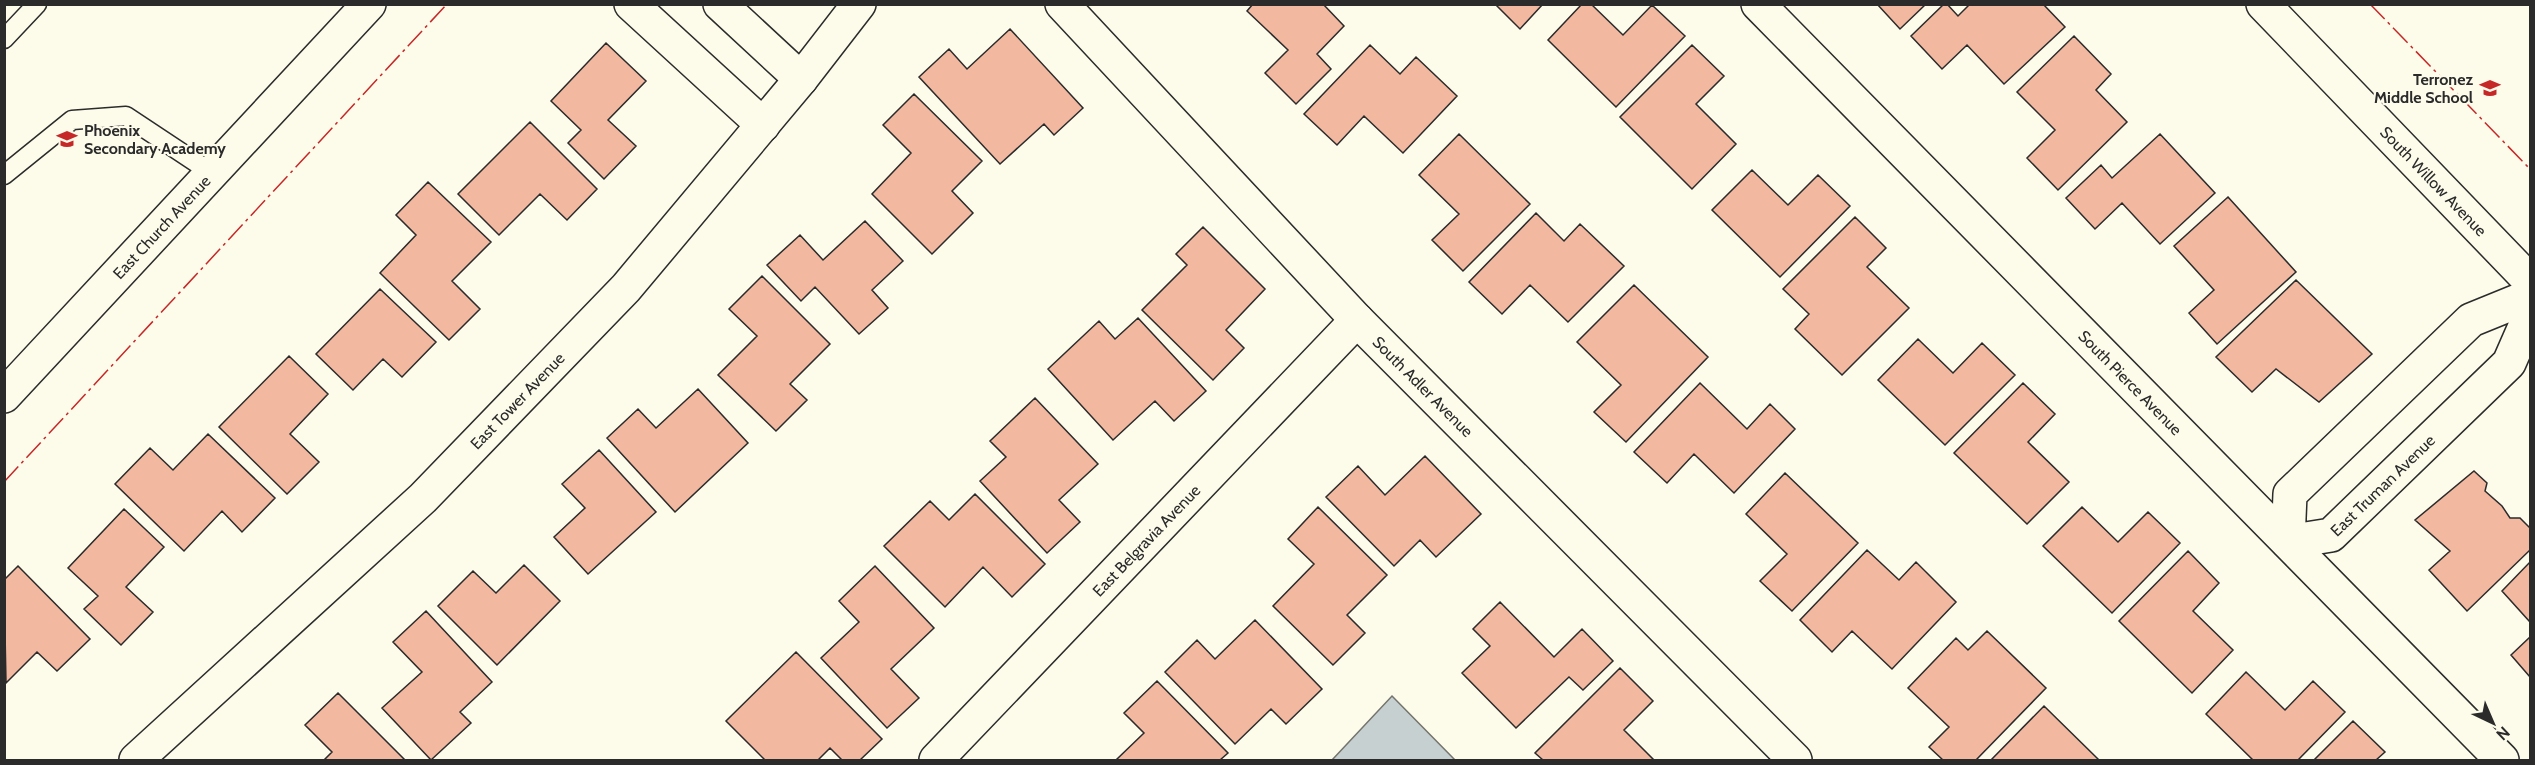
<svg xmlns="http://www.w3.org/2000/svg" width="2535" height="765" font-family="Cabin,sans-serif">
	<rect width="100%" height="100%" fill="#fdfbea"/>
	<!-- water -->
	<path fill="#c7d0d0" stroke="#74746e" stroke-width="1.5" d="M1392 696 1455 760H1332Z"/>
	<!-- building -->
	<path fill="#f2b8a0" stroke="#2b2b2b" stroke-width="1.5" d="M1253 4H1323L1344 26 1317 54 1331 69 1296 104 1265 73 1288 50 1247 11Z
		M1495 4H1543L1520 29Z
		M1582 4H1591L1623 35 1652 5 1685 36 1616 107 1548 40Z
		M1877 4H1926L1900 29Z
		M1944 4H1947L1958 16 1970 4H2043L2065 27 2004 84 1967 45 1942 69 1911 36Z
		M1010 29 1083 108 1054 135 1044 124 1000 164 919 77 949 49 967 69Z
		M2074 36 2111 74 2096 90 2127 122 2058 190 2027 158 2055 130 2017 92Z
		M606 43 646 81 608 120 636 146 604 179 568 143 581 130 551 101Z
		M1370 45 1400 74 1416 57 1457 96 1403 153 1364 116 1337 145 1304 114Z
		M1692 45 1724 76 1696 104 1736 144 1692 189 1620 117Z
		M914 94 982 161 952 191 973 213 932 254 872 194 911 153 883 125Z
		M530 122 597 189 567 220 540 194 499 235 458 194Z
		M1459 134 1530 204 1463 271 1432 240 1459 214 1419 175Z
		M2160 134 2215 193 2160 244 2122 203 2095 229 2066 198 2101 165 2112 178Z
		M1752 170 1788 205 1818 175 1850 206 1780 277 1712 210Z
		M428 182 491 242 452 281 480 309 449 340 380 273 416 235 396 215Z
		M2228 197 2296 272 2217 344 2189 313 2214 290 2174 246Z
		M1536 213 1564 241 1580 224 1624 266 1568 322 1530 285 1502 314 1469 282Z
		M1855 217 1886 248 1867 267 1909 308 1842 375 1795 329 1809 314 1783 289Z
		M865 221 903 261 872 290 888 308 859 334 815 287 801 301 767 265 800 235 823 260Z
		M1203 227 1265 289 1226 330 1244 348 1213 380 1142 310 1187 265 1176 254Z
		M762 276 830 344 790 384 807 400 776 431 718 375 757 336 729 309Z
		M2296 280 2372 354 2319 402 2276 369 2252 392 2216 357Z
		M1634 285 1708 357 1626 442 1594 412 1621 385 1577 342Z
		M380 289 436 342 402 377 383 359 353 390 316 354Z
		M1138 318 1206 391 1174 421 1155 401 1113 440 1048 369 1099 321 1115 339Z
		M1918 339 1953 373 1982 343 2015 375 1945 445 1878 380Z
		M289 356 328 394 290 434 319 462 287 494 219 427Z
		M1700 383 1747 429 1770 404 1795 429 1734 493 1694 454 1667 483 1634 452Z
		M2023 383 2055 414 2028 442 2069 482 2027 524 1954 453Z
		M698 389 748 443 675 512 607 438 638 409 656 428Z
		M1035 398 1098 464 1059 500 1080 522 1047 553 980 481 1006 457 990 441Z
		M208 434 275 498 242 532 222 511 184 551 115 484 150 448 173 470Z
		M599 450 656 512 588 574 554 537 585 508 562 484Z
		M1425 456 1481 514 1436 557 1420 540 1394 566 1326 497 1358 466 1385 495Z
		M2474 471 2487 483 2485 491 2502 506 2510 518H2520L2530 528V550L2467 611 2429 570 2450 551 2415 520Z
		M1785 473 1858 543 1792 611 1760 581 1787 554 1746 514Z
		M975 494 1045 564 1012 597 983 567 945 607 884 546 930 501 949 520Z
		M1318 507 1387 575 1347 615 1365 633 1333 665 1273 606 1314 564 1288 539Z
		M2082 507 2118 542 2148 512 2180 543 2112 613 2043 546Z
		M124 509 164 547 126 587 153 612 121 645 84 609 98 596 68 568Z
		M1867 550 1899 580 1916 562 1956 602 1892 669 1852 631 1832 652 1800 620Z
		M2188 551 2219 583 2193 611 2233 650 2192 693 2119 621Z
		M2530 562V622L2502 591Z
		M524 565 560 601 497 665 438 606 473 571 496 593Z
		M18 566 90 639 57 671 37 652 6 683 4 580Z
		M875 566 934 628 891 669 919 698 887 728 821 658 859 622 839 601Z
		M1500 602 1554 657 1582 629 1613 661 1583 690 1569 677 1516 728 1462 673 1490 646 1473 629Z
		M426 611 492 682 460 712 471 723 431 760 382 708 422 672 393 642Z
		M1255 620 1322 689 1286 724 1271 709 1235 744 1165 672 1197 640 1215 659Z
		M1987 631 2046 688 1976 760H1943L1929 747 1949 727 1908 688 1956 638 1968 650Z
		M2530 637V677L2511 655Z
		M796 652 882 739 860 760H842L830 748 818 760H765L726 721Z
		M1620 668 1653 701 1624 730 1654 760H1543L1535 753Z
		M2246 672 2285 710 2313 681 2345 712 2298 760H2253L2206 714Z
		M1157 681 1228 753 1220 760H1116L1144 733 1124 713Z
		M338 693 405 760H324L332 752 305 725Z
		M2044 706 2099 760H1991Z
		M2353 721 2385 752 2376 760H2314Z"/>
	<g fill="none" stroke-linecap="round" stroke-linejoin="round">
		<!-- lane casing -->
		<g stroke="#2b2b2b" stroke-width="21">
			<path id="lane" d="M4 39 37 4
				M4 175 72 120 126 116 212 173"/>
		</g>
		<!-- street casing -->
		<g stroke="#2b2b2b" stroke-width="36">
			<g id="street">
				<path d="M631 4 763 125"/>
				<path d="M720 4 801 79"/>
				<path id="s1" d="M1062 4 1357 320 1795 760"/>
				<path id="s2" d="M1758 4 2502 760"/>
				<path id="s3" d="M2263 4 2530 281"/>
				<path id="s4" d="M2530 296 2471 320 2290 494 2288 542 2331 535 2509 363 2530 315"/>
				<path id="s5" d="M136 760 423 498 626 288 801 79 859 4"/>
				<path id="s6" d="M936 760 1357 320"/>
			</g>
		</g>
		<!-- secondary casing -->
		<g stroke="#2b2b2b" stroke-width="36">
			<g id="secondary">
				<path id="s7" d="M4 396 369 4"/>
			</g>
		</g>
		<!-- lane -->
		<use href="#lane" stroke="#fdfbea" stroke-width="18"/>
		<!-- street -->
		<use href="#street" stroke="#fdfbea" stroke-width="33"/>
		<!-- secondary -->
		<use href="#secondary" stroke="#fdfbea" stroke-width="33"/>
		<!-- power -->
		<path stroke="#c62828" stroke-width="1.5" stroke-dasharray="21 4.5 3 4.5" stroke-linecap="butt" d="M2370 4 2530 169
			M4 482 447 4"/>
	</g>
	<!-- icons -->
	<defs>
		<g id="school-bare" transform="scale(1.62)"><path d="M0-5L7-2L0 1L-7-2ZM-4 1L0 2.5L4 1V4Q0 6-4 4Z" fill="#c62828" stroke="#fdfbea" stroke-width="2.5" paint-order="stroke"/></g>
	</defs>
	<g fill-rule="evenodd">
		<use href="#school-bare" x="2490" y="88"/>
		<use href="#school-bare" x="67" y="139"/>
	</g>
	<g text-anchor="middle" stroke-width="4.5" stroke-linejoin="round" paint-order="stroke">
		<!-- poi labels -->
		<g font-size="16" font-weight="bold" fill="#2b2b2b" stroke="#fdfbea" text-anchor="end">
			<text x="2473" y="85">Terronez<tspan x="2473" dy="18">Middle School</tspan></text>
			<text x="84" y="136" text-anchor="start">Phoenix<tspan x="84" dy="18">Secondary Academy</tspan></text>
		</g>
		<!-- street labels -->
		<g font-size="16" fill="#2b2b2b" stroke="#fdfbea">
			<text dy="6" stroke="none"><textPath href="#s3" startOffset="246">South Willow Avenue</textPath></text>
			<text dy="6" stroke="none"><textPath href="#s7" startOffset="231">East Church Avenue</textPath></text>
			<text dy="6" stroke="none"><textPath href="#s2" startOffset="531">South Pierce Avenue</textPath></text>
			<text dy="6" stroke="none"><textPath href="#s1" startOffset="526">South Adler Avenue</textPath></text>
			<text dy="6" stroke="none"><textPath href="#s5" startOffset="524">East Tower Avenue</textPath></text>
			<text dy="6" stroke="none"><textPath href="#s4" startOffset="478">East Truman Avenue</textPath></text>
			<text dy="6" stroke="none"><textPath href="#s6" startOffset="304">East Belgravia Avenue</textPath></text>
		</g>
	</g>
	<!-- border -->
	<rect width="2535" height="765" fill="none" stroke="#2b2b2b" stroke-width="12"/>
	<!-- north arrow -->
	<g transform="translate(2493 723) rotate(136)" stroke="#fdfbea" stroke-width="4.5" paint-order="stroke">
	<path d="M0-4.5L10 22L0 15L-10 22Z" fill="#2b2b2b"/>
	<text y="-9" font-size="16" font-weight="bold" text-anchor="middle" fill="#2b2b2b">N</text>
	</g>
</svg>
